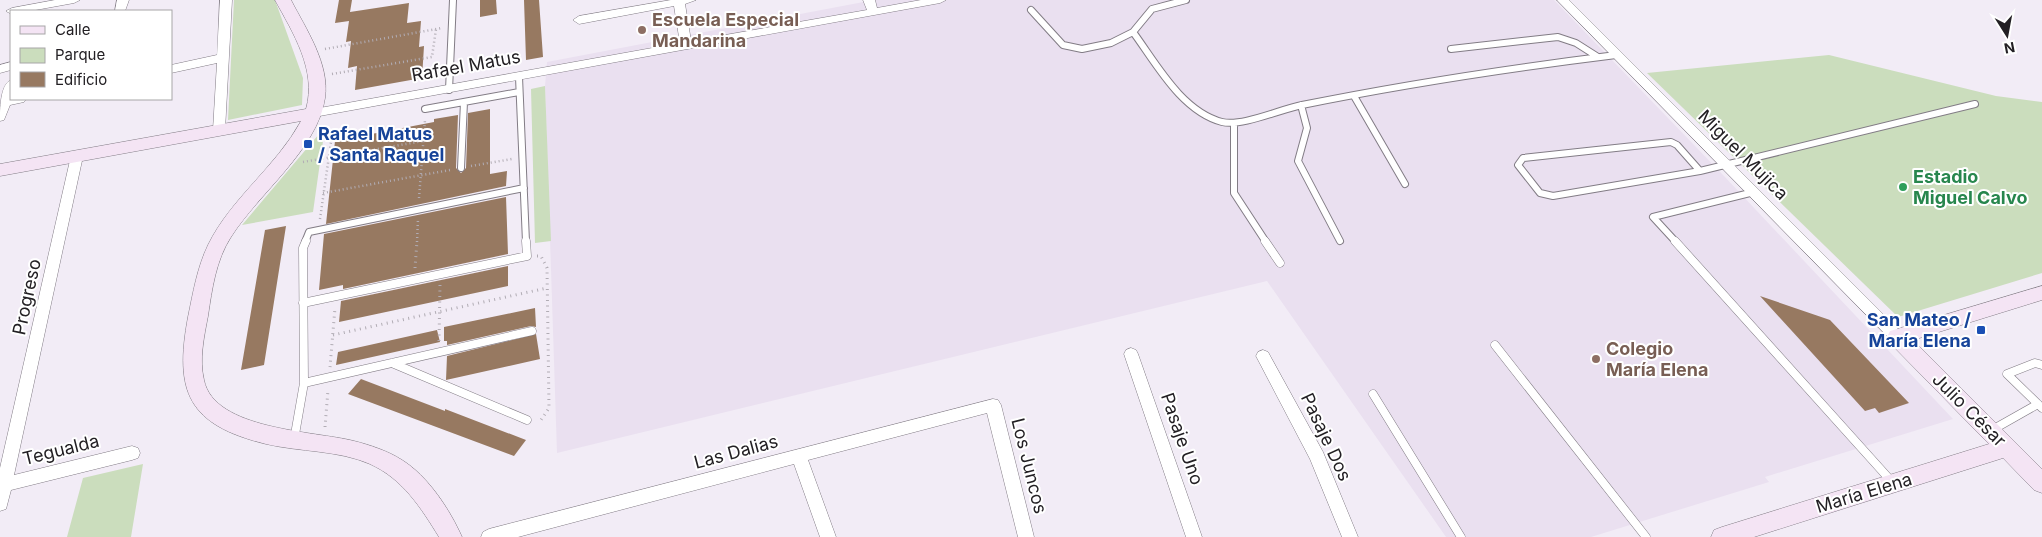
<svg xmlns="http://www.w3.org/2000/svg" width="2042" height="537" font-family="Inter,sans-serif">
	<rect width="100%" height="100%" fill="#f2ecf6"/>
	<!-- built -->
	<path fill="#eae0f0" d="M874 0H1554L1724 176 1953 419 1765 477 1769 482 1591 537H1446L1267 281 557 453 545 86 547 62Z"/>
	<!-- green -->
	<path fill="#cbddbd" d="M234 0H275L303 78 302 105 228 120Z
		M1829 55 1996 96 2042 102V273L1898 317 1647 73Z
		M545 86 551 241 535 243 531 89Z
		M325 127 313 212 242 225Z
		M143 464 131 537H67L83 478Z"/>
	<!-- building -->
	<path fill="#977961" d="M339 0H352L350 12 409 3 407 23 421 21 419 47 424 46 422 78 355 90 357 66 348 68 351 41 346 42 349 21 335 23Z
		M480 0H496L497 14 480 17Z
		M524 0H539L543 57 526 60Z
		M490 109V174L507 171 506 186 326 224 335 141 434 122V119L458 115 456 168 461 173 466 168 468 113Z
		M506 197 508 254 343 289V285L319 290 324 234Z
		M286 226 264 365 241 370 265 230Z
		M508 266V286L339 322 341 301Z
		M1760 296 1830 320 1909 403 1879 413 1875 408 1865 411Z
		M535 308 536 327 531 326 447 345V341H444V327Z
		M437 330 440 342 336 365 338 352Z
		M536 334 540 359 446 380 447 356Z
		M361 379 445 411V409L526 440 514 456 348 394Z"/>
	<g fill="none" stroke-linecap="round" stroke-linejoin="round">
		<!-- lane-far1 casing -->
		<g stroke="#827c85" stroke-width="8">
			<path id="lane-far1" d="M1031 10 1063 45 1082 49 1111 43 1133 32 1152 9 1186 0
				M1133 32C1156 63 1181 111 1222 122 1242 127 1281 109 1302 105 1406 84 1511 68 1616 55
				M1451 49 1558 37 1576 43 1598 57
				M519 77 526 242
				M449 90 453 0
				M1354 96 1405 184
				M1301 105 1307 128 1298 161 1340 241
				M425 109 519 92
				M1234 123V193L1266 242
				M1671 142 1677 145 1700 171 1553 196 1540 193 1518 165 1523 158Z
				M461 168 464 102
				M1700 171 1975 104
				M305 242 309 232 524 188
				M1676 242 1653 217 1754 192"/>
		</g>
		<!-- lane casing -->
		<g stroke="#827c85" stroke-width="9">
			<path id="lane" d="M1265 241 1280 263
				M1675 241 1893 483
				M303 303 527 256 526 241
				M1495 345 1646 537
				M392 363 527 420
				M2042 365 2035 363 2007 374 2042 408
				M304 383 532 331
				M1373 394 1461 537
				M1992 430 2038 404
				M294 440 304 383 303 248 306 241"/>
		</g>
		<!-- street casing -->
		<g stroke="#827c85" stroke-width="1">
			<path id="street" d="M55 0H80L74 3 30 11H11V14L6 11 12 8Z
				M117 0H129L125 11H115Z
				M220 0H232L225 130 219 134 213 130 217 63 171 73V65L217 55Z
				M671 0H696L685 4 691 41 867 10 863 0H875L877 8 921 0H946L940 3 314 117 308 113 314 109 680 43 674 6 579 24 573 20 579 16Z
				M1557 0H1569L1902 333 1904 337 1902 341H1892Z
				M11 62V70L0 73V65Z
				M11 80V99H26L24 102 10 105 4 120 0 121C0 110 0 84 11 80Z
				M77 152 83 156 14 475 132 446 138 448 140 453 138 458 132 460 11 490 6 509 0 511V468L71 156Z
				M1131 348 1136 350 1138 354 1202 537H1186L1124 354 1126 350Z
				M1263 350 1268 352 1323 452 1358 537H1342L1310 459 1256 356 1258 352Z
				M993 399 998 400 1001 405 1034 537H1018L987 413 808 460 836 537H820L794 464 518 537H481L483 532 489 529Z"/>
		</g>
		<!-- secondary casing -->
		<g stroke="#827c85" stroke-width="1">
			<path id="secondary" d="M275 0H291C306 29 330 64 325 98 318 149 258 194 231 237 216 260 212 289 208 316 204 337 199 359 204 380 214 430 315 431 354 441 370 445 388 451 402 460 428 476 450 510 462 537H439C421 508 403 479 370 464 338 450 300 452 266 444 188 425 174 392 188 317 193 293 197 268 208 245 231 198 276 167 301 121L0 176V164L306 109C317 70 293 33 275 0Z
				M2042 286V300L1913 340 2042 469V493L2034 490 2003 458 1754 537H1711L1714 530 1722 527 1989 444 1890 343 1887 337 1890 331 1897 329Z"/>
		</g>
		<!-- path-far1 -->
		<path stroke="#b1acb4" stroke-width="2.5" stroke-dasharray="1 3" stroke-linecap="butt" d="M325 49 442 28
			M332 74 432 57 436 29
			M303 162 423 141
			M471 166 512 159
			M323 193 450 170
			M419 198 425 120
			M320 219 332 135
			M417 242 418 219"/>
		<!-- path -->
		<path stroke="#b1acb4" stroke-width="3" stroke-dasharray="1 4.5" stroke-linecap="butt" d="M537 256H541L547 268 549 408 541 420H538
			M415 268 417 241
			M333 335 547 288
			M439 341 440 285
			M330 367 335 308
			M325 427 328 390"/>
		<!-- lane-far1 -->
		<use href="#lane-far1" stroke="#fff" stroke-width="6"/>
		<!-- lane -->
		<use href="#lane" stroke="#fff" stroke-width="8"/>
		<!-- street -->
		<use href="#street" fill="#fff" fill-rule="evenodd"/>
		<!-- secondary -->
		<use href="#secondary" fill="#f4e4f4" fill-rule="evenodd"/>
	</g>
	<!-- markers -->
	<g fill="#8d6e63" stroke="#fff" stroke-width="2">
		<circle cx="642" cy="30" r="5"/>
		<circle cx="1596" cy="359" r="5"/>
	</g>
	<g fill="#1a4fb4" stroke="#fff" stroke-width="2">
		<rect x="303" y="139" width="10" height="10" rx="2.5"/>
		<rect x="1976" y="325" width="10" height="10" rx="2.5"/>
	</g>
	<circle fill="#2e9e5b" stroke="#fff" stroke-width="2" cx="1903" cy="187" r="5"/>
	<g text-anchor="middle" stroke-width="4" stroke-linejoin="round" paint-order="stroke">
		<!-- education labels -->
		<g font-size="18" font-weight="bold" fill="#785e54" stroke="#fff" text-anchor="start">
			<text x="652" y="26">Escuela Especial<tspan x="652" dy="21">Mandarina</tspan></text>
			<text x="1606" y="355">Colegio<tspan x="1606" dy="21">María Elena</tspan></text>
		</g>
		<!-- street labels -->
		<g font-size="18" fill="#232024" stroke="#fff">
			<text transform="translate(466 66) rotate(-10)" y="6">Rafael Matus</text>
			<text transform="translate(1743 155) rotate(45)" y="6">Miguel Mujica</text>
			<text transform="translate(27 297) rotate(-78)" y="6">Progreso</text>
			<text transform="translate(1969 410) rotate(45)" y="6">Julio César</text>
			<text transform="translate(1326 437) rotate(65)" y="6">Pasaje Dos</text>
			<text transform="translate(1182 439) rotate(71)" y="6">Pasaje Uno</text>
			<text transform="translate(61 450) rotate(-14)" y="6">Tegualda</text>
			<text transform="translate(736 452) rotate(-15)" y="6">Las Dalias</text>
			<text transform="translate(1029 466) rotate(76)" y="6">Los Juncos</text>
			<text transform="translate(1864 493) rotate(-17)" y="6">María Elena</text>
		</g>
		<!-- transit labels -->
		<g font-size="18" font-weight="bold" fill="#164399" stroke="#fff" text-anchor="start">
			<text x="318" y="140">Rafael Matus<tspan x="318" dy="21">/ Santa Raquel</tspan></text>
			<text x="1971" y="326" text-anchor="end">San Mateo /<tspan x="1971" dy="21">María Elena</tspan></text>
		</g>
		<!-- leisure labels -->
		<g font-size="18" font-weight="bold" fill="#27864d" stroke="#fff" text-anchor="start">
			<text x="1913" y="183">Estadio<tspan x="1913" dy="21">Miguel Calvo</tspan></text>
		</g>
	</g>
	<!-- legend -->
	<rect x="10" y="10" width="162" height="90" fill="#ffffff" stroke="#a7a6a7"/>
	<rect x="20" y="26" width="25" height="8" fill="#f4e4f4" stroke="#a7a6a7"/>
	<text x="55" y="35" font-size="15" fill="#232024">Calle</text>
	<rect x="20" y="48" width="25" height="15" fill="#cbddbd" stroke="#a7a6a7"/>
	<text x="55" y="60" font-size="15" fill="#232024">Parque</text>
	<rect x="20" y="72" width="25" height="15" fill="#977961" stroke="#a7a6a7"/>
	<text x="55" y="85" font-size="15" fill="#232024">Edificio</text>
	<!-- north arrow -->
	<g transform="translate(2007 35) rotate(169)" stroke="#ffffff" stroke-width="4" paint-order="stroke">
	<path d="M0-4L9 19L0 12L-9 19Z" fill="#232024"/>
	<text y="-8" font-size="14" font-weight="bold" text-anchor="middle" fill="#232024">N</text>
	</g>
</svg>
